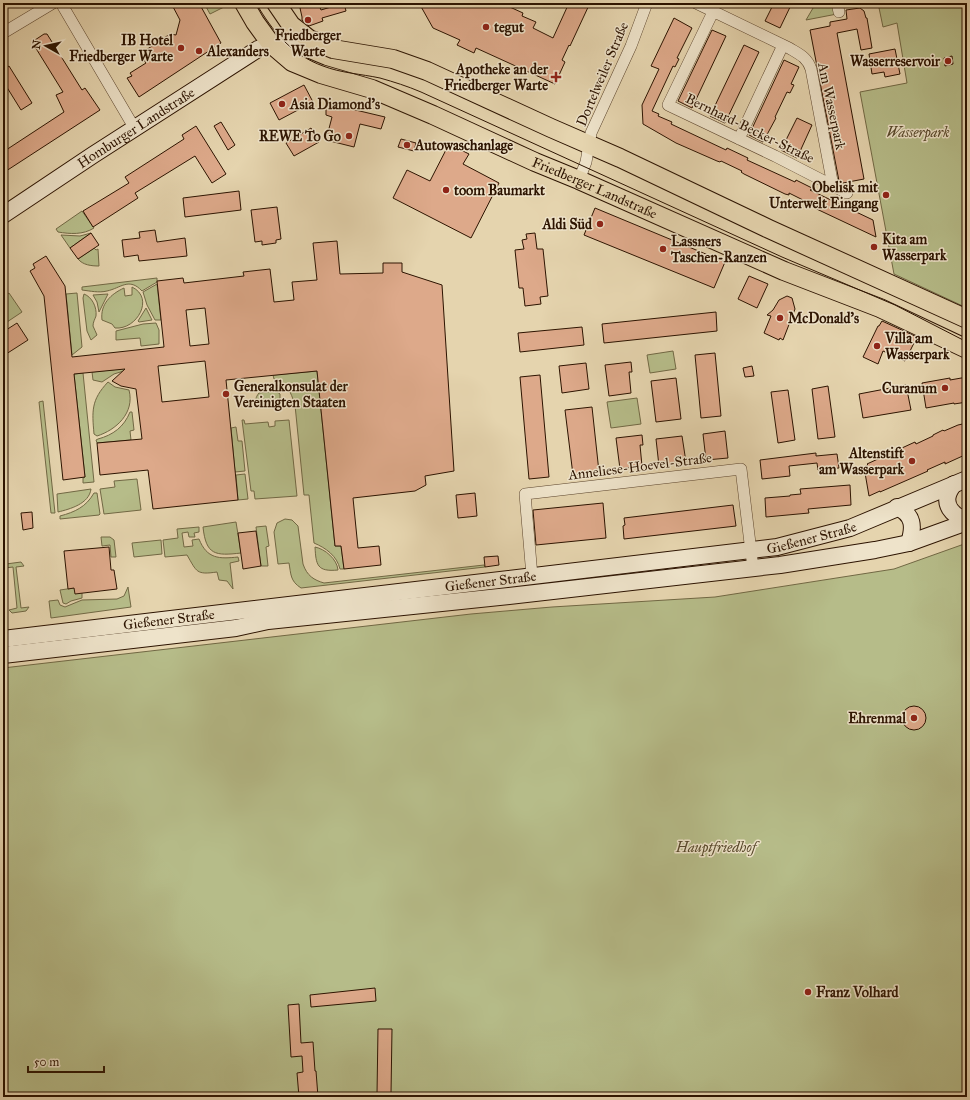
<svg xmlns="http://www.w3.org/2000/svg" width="970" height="1100" font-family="'IM FELL Great Primer',serif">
	<rect width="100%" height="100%" fill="#e5d4ae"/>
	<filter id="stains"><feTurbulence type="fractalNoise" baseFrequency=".005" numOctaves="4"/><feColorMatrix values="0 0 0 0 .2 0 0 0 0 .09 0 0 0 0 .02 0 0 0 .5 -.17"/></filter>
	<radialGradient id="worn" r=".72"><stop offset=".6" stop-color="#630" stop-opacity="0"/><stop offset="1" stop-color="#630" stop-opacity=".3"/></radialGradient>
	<!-- green -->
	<path fill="#b6bc89" stroke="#716844" d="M204 3H229L230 4 210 14Z
		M816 3H835L837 14 806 20Z
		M878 3H967V308L894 274 860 92 907 83 897 23 883 27Z
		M82 211 94 228C83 235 70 234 58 232L56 229Z
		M91 233 70 248 61 235 80 236Z
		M94 248 96 250 98 249 99 266C91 266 83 265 78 259Z
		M157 278V282L142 291C129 277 121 288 107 291 99 293 90 291 82 290V287Z
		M157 284 161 320H155L147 305 143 292Z
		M132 287C155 298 137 330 115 328L112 324 102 320C100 304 111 294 124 288L125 296 132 295Z
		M9 293 22 312 4 324 3 297Z
		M77 293 82 347 72 355 66 294Z
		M84 294C92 297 97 307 96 316 95 319 93 322 93 326 94 329 96 332 97 335L91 340 87 331 83 298Z
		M108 294 99 312 97 302 93 295Z
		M146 308 152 320 139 322 138 321Z
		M156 323 159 330V344L141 346 140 338 116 340V331L143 324Z
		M673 351 676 369 650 373 647 355Z
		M129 368 130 369 114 374 102 382 93 380 92 372Z
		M317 371 335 546H341L344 569H340C337 556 326 548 314 543L309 495H304L295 405C290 390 288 385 274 379L273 375Z
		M83 373 94 482 83 483V478L85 477 74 374Z
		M108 382 115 387 129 390C135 413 116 430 97 436L94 434C92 411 91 400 108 382Z
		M276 391 280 394V398L277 402 260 404C255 400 255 398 259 393Z
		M637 398 641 424 611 428 607 402Z
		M43 401 55 513H51L39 402Z
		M130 412H132L134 430 130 431 131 440 97 443 96 440 98 439C113 435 124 427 130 412Z
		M242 420H244L245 424 268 422 269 427 275 426V421L289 420 297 496 255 499 254 491H251Z
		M236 427 238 441H242L245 471 235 472 231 428Z
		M245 474 248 499 238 500 236 475Z
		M137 479 141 510 104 514 100 489 115 487 114 481Z
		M91 489C89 504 70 509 58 512L57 494Z
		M94 493H97L100 514 99 515 60 519V516C75 512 86 507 94 493Z
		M285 519 292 520 298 526 303 564C307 576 314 580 324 583L484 565 485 567 301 588C290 581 291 574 289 563L278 564 274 532 277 523Z
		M236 522 241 553C215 556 206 555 203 527Z
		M266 526 269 546 266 547 268 566H261L256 527Z
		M199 527V532L194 533 195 537H189L188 532 182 533 184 547 193 546 192 540 199 539C207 559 219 559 238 557L239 561 230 563 233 589 227 581 219 580 217 572C196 575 197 572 187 555L165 557 163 540 178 538 177 529Z
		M101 537H110L114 540 116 557H111L110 545 102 546Z
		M161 540 162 554 134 557 132 543Z
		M967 543V1097H3V668L471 614 552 607 715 597 894 569Z
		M315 547C325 549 337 559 338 570 317 572 316 565 315 547Z
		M21 562 24 566 16 567 21 608 29 607 26 611 12 613 9 610 17 608 13 567 5 568 6 564Z
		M128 587 131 607 51 618 49 601 58 600 60 605 65 607 82 600 117 599 124 596Z
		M74 588 82 593V598L71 601 66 604 63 603 60 590Z"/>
	<!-- building -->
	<path fill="#dda98a" stroke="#2c1300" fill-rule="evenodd" d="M171 3H199L221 43 139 97 127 78 132 76 130 73 146 63 140 54 170 34 176 35 180 20Z
		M315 3 316 6 319 5 321 10 344 3 346 11 322 18 323 21 309 26 302 20V17L300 8Z
		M419 3H501L523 13 522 16 536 22 533 28 553 38 569 3H590L570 46 569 45 562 60 565 62 555 84 476 48 474 53 457 45 460 40 433 28Z
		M774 3H792L780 28 765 21Z
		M860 8 864 11 866 18H867L872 48 861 50 857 29 837 33 864 179 843 183 839 181 810 30 830 26V22L847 19 846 10Z
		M674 18 692 28 677 58 679 59 675 67 673 66 652 111 659 114 658 116 672 122 671 124 726 150 727 148 748 158 747 160 795 182 796 180 814 189 810 190 873 220 876 237 806 204 803 201V200L789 193V195L785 194 744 174 741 172 742 171 721 161 720 162 717 161 676 143 643 124 642 105 659 69 651 66Z
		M712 30 726 36 692 108 678 101Z
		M44 34H47L82 90 85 88 100 110 3 173V152L64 112 56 95 63 92 32 42Z
		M744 45 759 52 725 123 710 116Z
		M895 49 900 74 885 77 884 72 872 74 869 54Z
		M952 56 953 64 945 66 944 58Z
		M784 60 799 67 791 84 794 85 790 93 787 92 775 117 776 118 763 142 749 135Z
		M9 66 32 103 21 110 3 81V70Z
		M304 85 313 102 279 120 270 103Z
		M326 103 385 117 381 129 360 124 354 147 326 140 332 117 326 115Z
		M797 118 812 125 797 158 781 150Z
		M221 122 235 145 228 150 214 126Z
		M196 126 226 174 212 183 195 156 135 193 138 198 93 227 83 211 129 183 125 177 184 139 182 135Z
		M311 128 319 142 294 156 286 143Z
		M401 139 416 143 414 151 398 147Z
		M449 144 469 154 463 164 499 183 471 238 393 198 407 170 430 181Z
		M239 191 241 210 185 217 183 198Z
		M277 207 281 239 276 240V243L262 245V241L255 242 251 210Z
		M595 208 725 262 714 288 584 235Z
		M155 230 157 242 185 238 187 256 139 261 138 255 124 257 122 240 140 238 139 232Z
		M91 233 99 245 78 259 70 248Z
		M535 233 537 249H543L548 296 540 297 541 304 525 306 523 288H519L515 250 524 249 522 240 527 239 526 234Z
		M337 241 340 274 383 273V263H402V272L442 285 454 471 425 476 426 485 415 491 353 498 358 548 379 546 381 565 344 569 341 546H335L317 371 226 380 238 500 153 509 148 470 100 475 97 443 142 439 136 389 121 386 112 381 125 369 74 374 85 477 63 480 44 296 30 271 35 268 33 264 46 256 65 286 72 357 164 347 157 281 183 278 184 283 244 276 243 272 270 269 274 302 294 300 292 282 317 280 313 243ZM205 308 209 344 190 346 186 310ZM205 361 209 397 162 402 158 366Z
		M749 276 768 284 757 308 738 299Z
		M787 296 792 298 795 309 783 340 780 338 779 340 764 333 771 316 767 315 773 310 779 300Z
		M716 312 717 331 604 343 602 324Z
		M882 321 917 337 905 361 883 351 878 364 863 357 878 326H879Z
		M17 323 28 340 3 356V332Z
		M582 327 584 345 520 352 518 333Z
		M715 353 721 416 701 418 695 355Z
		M631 362 632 372H629L631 393 609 396 605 365Z
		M586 363 589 389 562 393 559 366Z
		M752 366 754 376 745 377 743 368Z
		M540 375 549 477 529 479 520 377Z
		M967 377V402L954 404V403L926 408 922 383 950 378V380Z
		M676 378 681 419 656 422 651 381Z
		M906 385 911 410 863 418 859 394Z
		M828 386 835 437 818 439 812 389Z
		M788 390 795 440 778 443 771 392Z
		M592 407 599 472 573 475 565 410Z
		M967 423V454L945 464V462L927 470 928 471 880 492V491L869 496 864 467 868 465 867 464 915 442 916 444 933 436V435L943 430 944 431 958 425Z
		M725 431 728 458 706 460 703 434Z
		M642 435 643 445H640L642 466 620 469 616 438Z
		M682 436 686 462 659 466 656 439Z
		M816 453V456L837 454 839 468 818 470 817 463 789 466 790 476 762 479 760 460Z
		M850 485 851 505 808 509 809 513 766 517 765 498 790 496V495L801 494 800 489Z
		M475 493 477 516 458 518 456 495Z
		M603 503 606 538 536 545 533 510Z
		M733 505 736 526 624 539 623 526 625 525 624 518Z
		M32 512 33 528 23 530 21 513Z
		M256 531 261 566 243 569 238 533Z
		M109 547 111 570H114L117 589 75 594 74 588 68 589 64 551Z
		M498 556 499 565 485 567 484 557Z
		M902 718a12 12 0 1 1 24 0a12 12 0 1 1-24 0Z
		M375 988 376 1001 311 1007 310 995Z
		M299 1004 301 1043 313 1042 315 1071H316L318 1097H299L297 1073 303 1072 302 1056 291 1057 288 1005Z
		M378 1029H392L391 1094H377Z"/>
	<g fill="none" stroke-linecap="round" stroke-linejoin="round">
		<!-- street casing -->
		<g stroke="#5a432c" stroke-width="12">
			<path id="street" d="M61 3 135 129
				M696 3 789 48C799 54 807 57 811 69L833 186
				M837 3 839 12
				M713 12 668 105 775 156 847 193
				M3 33 53 3
				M739 139 783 45
				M579 180 586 162 591 133 631 46 647 3
				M532 576 525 494 741 469 753 568"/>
		</g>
		<!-- secondary casing -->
		<g stroke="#2c1300" stroke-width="18">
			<g id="secondary">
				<path id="s1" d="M3 215 93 155 258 49C280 40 296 42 319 45"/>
				<path d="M954 484C952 487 949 491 948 495 944 509 957 517 967 521"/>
				<path d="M897 507C914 515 914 527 909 543"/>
				<path id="s2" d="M3 639 777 547 850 528 967 479"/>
				<path d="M3 655 236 628 268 621 509 596 780 565 875 550 909 543 967 522"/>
			</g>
		</g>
		<!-- primary casing -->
		<g stroke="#2c1300" stroke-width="20">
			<g id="primary">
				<path id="s3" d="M244 3 255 22 271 44 292 62 321 74 372 89 433 115 535 162 579 180 784 271 880 308 967 349"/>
				<path d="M276 3 291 25 309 39 333 49 393 59 427 71 551 128 620 158 769 229 967 319"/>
			</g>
		</g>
		<!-- street -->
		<use href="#street" stroke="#eee3ca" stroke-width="11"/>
		<!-- secondary -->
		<use href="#secondary" stroke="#eee3ca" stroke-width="16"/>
		<!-- primary -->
		<use href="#primary" stroke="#e5d4ae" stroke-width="18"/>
		<!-- tram -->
		<path stroke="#2c1300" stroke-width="1" d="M256 3C272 31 292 55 323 66 341 73 361 74 380 78 394 82 407 86 421 92L782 257 895 305 967 342"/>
	</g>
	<!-- markers -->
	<g fill="#8f2418" stroke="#eee3ca" stroke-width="1.5">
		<circle cx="308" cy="20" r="4"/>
		<circle cx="486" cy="27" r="4"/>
		<circle cx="181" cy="48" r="4"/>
		<circle cx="199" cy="51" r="4"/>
		<circle cx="948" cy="61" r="4"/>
		<path d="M554 71h4v4h4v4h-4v4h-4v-4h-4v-4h4z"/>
		<circle cx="282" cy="104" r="4"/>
		<circle cx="349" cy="136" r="4"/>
		<circle cx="407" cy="145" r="4"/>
		<circle cx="446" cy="190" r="4"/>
		<circle cx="886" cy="195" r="4"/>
		<circle cx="600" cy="224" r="4"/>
		<circle cx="874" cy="247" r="4"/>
		<circle cx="663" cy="249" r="4"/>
		<circle cx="780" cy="318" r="4"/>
		<circle cx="877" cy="346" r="4"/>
		<circle cx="945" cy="388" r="4"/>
		<circle cx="226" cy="394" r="4"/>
		<circle cx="912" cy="461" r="4"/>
		<circle cx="914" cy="718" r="4"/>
		<circle cx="808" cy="992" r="4"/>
	</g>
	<g text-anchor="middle" stroke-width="3" stroke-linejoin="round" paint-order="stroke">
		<!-- poi labels -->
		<g font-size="14" font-weight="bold" fill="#2c1300" stroke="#eee3ca" text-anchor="start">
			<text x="494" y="32">tegut</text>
			<text x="308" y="40" text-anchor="middle">Friedberger<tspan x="308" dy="16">Warte</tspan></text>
			<text x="173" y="45" text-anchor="end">IB Hotel<tspan x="173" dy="16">Friedberger Warte</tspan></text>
			<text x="207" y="56">Alexanders</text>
			<text x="940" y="66" text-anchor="end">Wasserreservoir</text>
			<text x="548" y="74" text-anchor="end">Apotheke an der<tspan x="548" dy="16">Friedberger Warte</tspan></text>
			<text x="290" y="109">Asia Diamond's</text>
			<text x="341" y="141" text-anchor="end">REWE To Go</text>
			<text x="415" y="150">Autowaschanlage</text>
			<text x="878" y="192" text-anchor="end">Obelisk mit<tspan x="878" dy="16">Unterwelt Eingang</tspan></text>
			<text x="454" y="195">toom Baumarkt</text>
			<text x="592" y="229" text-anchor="end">Aldi Süd</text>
			<text x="882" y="244">Kita am<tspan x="882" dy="16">Wasserpark</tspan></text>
			<text x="671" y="246">Lassners<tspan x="671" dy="16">Taschen-Ranzen</tspan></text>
			<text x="788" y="323">McDonald's</text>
			<text x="885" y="343">Villa am<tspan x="885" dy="16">Wasserpark</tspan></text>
			<text x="234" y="391">Generalkonsulat der<tspan x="234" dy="16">Vereinigten Staaten</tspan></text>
			<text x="937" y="393" text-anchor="end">Curanum</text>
			<text x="904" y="458" text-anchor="end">Altenstift<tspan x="904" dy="16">am Wasserpark</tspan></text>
			<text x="906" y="723" text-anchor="end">Ehrenmal</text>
			<text x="816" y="997">Franz Volhard</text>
		</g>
		<!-- street labels -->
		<g font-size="14" fill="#2c1300" stroke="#eee3ca">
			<text transform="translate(602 74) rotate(-67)" y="5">Dortelweiler Straße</text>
			<text transform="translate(832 106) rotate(78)" y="5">Am Wasserpark</text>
			<text dy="5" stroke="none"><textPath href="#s1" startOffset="159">Homburger Landstraße</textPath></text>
			<text transform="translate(750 128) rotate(26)" y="5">Bernhard-Becker-Straße</text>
			<text dy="5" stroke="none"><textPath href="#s3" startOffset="405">Friedberger Landstraße</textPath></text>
			<text transform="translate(640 466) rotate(-7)" y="5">Anneliese-Hoevel-Straße</text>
			<text dy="5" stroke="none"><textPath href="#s2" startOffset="815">Gießener Straße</textPath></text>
			<text dy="5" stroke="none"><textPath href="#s2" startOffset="491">Gießener Straße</textPath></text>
			<text dy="5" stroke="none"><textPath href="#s2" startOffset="167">Gießener Straße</textPath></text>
		</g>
		<!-- park labels -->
		<g font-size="14" font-style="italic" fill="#554629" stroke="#eee3ca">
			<text x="918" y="137">Wasserpark</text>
			<text x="716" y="852">Hauptfriedhof</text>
		</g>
	</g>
	<!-- margin -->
	<rect width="970" height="1100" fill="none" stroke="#e5d4ae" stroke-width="16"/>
	<rect x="4" y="4" width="962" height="1092" fill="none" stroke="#2c1300" stroke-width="2"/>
	<rect x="8" y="8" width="954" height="1084" fill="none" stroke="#2c1300"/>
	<!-- north arrow -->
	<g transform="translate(46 46) rotate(278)" stroke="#eee3ca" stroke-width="3" paint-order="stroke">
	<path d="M0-3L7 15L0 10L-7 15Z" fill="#2c1300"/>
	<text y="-6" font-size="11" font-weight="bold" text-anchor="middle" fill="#2c1300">N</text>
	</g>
	<!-- scale -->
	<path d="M28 1066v6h76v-6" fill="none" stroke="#2c1300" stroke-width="2"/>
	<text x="34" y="1066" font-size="12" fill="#2c1300" stroke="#eee3ca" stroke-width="3" paint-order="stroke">50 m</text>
	<rect width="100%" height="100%" filter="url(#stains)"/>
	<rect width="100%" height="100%" fill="url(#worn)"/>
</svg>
